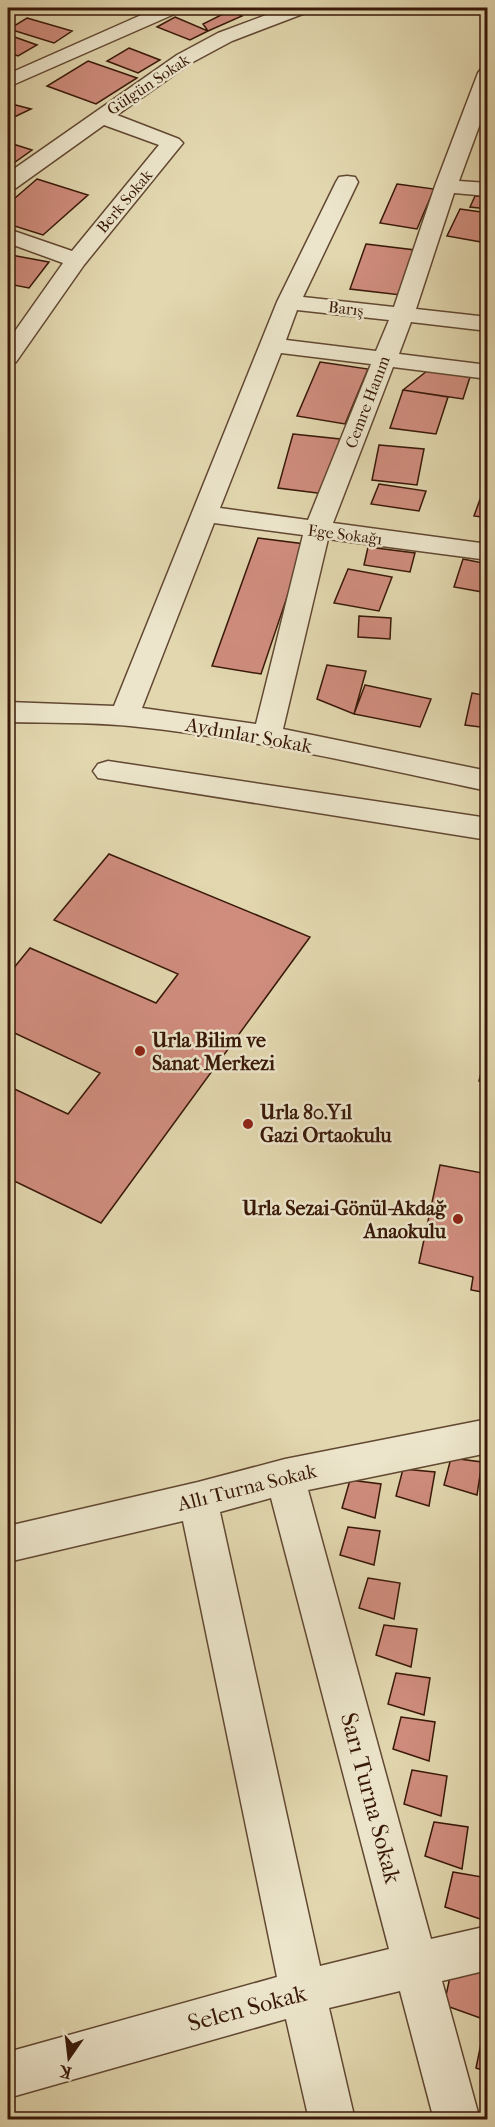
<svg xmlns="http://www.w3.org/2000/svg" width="495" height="2127" font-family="'IM FELL French Canon',serif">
	<rect width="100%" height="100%" fill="#e2d7af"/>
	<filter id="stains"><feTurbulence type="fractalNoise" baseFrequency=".00333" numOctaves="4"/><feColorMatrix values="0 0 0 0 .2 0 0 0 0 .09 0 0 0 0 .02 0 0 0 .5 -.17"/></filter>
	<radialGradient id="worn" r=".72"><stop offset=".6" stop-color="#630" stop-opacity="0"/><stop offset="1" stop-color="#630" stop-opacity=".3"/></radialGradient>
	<!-- building -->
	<path fill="#d08d7e" stroke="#381808" stroke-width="1.5" d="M231 10 242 16 208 31 203 24Z
		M175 17 208 31 190 40 157 27Z
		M27 18 72 31 54 43 9 29Z
		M9 35 37 45 18 56 8 52Z
		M129 48 160 60 138 73 107 61Z
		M88 61 137 78 96 104 47 86Z
		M8 103 31 109 8 120Z
		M13 144 32 150 11 165 8 164V147Z
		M37 179 88 195 43 235 8 224V204Z
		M397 184 434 189 417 229 380 223Z
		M475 196 488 197V209L470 207Z
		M460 209 488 213 487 243 447 236Z
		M366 244 415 250 401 295 350 289Z
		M11 255 49 262 29 288 8 284V259Z
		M320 362 368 369 345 424 297 416Z
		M427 371 470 377 463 399 403 390Z
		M403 390 448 397 436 434 390 428Z
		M293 434 340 439 325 494 278 488Z
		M379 445 424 449 417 485 372 480Z
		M379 484 426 491 419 511 371 504Z
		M483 491 488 492V518L474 516Z
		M258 538 305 544 261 674 212 666Z
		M368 547 415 553 410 572 364 565Z
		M463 559 488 564V593L454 587Z
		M348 569 392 577 379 611 334 603Z
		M359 616 391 618 390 639 358 637Z
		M327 665 366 671 354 714 317 699Z
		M365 685 431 699 420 727 354 714Z
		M472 693 488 696V728L465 725Z
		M109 854 310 937 101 1223 8 1178V1086L68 1114 100 1073 8 1030V975L30 948 156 1003 178 974 54 920Z
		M488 1046V1083L479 1081Z
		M440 1165 488 1174V1293L471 1290 473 1277 419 1263Z
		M451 1458 482 1462 477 1495 444 1485Z
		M403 1469 435 1472 429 1506 396 1496Z
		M350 1480 381 1484 375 1518 342 1508Z
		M348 1527 380 1531 374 1565 340 1555Z
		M368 1578 400 1583 394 1619 359 1608Z
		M384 1625 417 1629 411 1667 376 1655Z
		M396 1673 430 1678 424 1715 388 1704Z
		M401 1717 435 1722 429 1761 393 1749Z
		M412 1770 447 1776 441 1816 404 1804Z
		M434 1822 468 1827 462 1869 425 1856Z
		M453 1872 488 1878 483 1920 445 1907Z
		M452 1967 488 1972 483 2019 444 2005Z
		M484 2029 488 2030V2072L476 2068Z"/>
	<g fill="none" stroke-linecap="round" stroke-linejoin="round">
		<!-- minor casing -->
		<g stroke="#624832" stroke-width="3">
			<path id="minor" d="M157 8H182L179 12 8 87V74Z
				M285 8H311L308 12 232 41 191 63 117 115 179 139 183 143 84 265 16 362 8 364V341L63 263 8 243V229L72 251 159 145 104 125 16 188 8 189V173L177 55 218 33Z
				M488 67V102L459 181 488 183V196L454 193 416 309 488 317V331L411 322 399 354 488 365V379L393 367 333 523 488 544V560L328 539 283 729 488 771V791C369 766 251 738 130 726 89 722 48 723 8 722V702L114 706 277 302 336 182 339 177 347 176 355 177 358 182 303 297 394 307 435 186 478 73 481 69ZM297 310 389 320 376 351 286 340ZM281 353 371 364 308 520 220 508ZM214 523 303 535 256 724 142 708Z
				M108 761 488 818V840L98 778 93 771 98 764Z
				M488 1419V1453L308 1490 431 1939 488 1926V1970L442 1981 480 2120H434L400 1991 329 2008 355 2120H309L286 2019 8 2098V2052L277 1977 183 1521 8 1562V1526L198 1482 285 1459ZM271 1498 389 1949 320 1966 220 1512Z"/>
		</g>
		<!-- minor -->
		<use href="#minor" fill="#ece5cb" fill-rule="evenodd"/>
	</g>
	<!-- markers -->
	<g fill="#8f2418" stroke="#ece5cb" stroke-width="2">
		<circle cx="140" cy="1051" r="6"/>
		<circle cx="248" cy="1124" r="6"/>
		<circle cx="458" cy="1219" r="6"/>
	</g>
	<g text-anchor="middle" stroke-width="5" stroke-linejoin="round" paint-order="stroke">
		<!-- far-street labels -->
		<g font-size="16" fill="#381808" stroke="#ece5cb">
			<text transform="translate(148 84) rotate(-34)" y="6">Gülgün Sokak</text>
			<text transform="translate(124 201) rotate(-50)" y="6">Berk Sokak</text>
			<text transform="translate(346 308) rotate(6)" y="6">Barış</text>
			<text transform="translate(367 402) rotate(-69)" y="6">Cemre Hanım</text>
			<text transform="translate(345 534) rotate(7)" y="6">Ege Sokağı</text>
		</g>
		<!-- street labels -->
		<g font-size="20" fill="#381808" stroke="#ece5cb">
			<text transform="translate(249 735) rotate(10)" y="7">Aydınlar Sokak</text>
			<text transform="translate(247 1487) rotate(-14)" y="7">Allı Turna Sokak</text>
		</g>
		<!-- poi labels -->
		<g font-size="20" font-weight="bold" fill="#381808" stroke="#ece5cb" text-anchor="start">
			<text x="152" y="1047">Urla Bilim ve<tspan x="152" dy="23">Sanat Merkezi</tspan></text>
			<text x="260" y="1119">Urla 80.Yıl<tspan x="260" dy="23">Gazi Ortaokulu</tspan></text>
			<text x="446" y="1215" text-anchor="end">Urla Sezai-Gönül-Akdağ<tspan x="446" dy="23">Anaokulu</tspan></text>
		</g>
		<!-- near-street labels -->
		<g font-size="24" fill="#381808" stroke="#ece5cb">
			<text transform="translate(371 1798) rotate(75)" y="8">Sarı Turna Sokak</text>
			<text transform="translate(247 2008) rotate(-15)" y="8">Selen Sokak</text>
		</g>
	</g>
	<!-- margin -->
	<rect width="495" height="2127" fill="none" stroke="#e2d7af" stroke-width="30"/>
	<rect x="9" y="9" width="477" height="2109" fill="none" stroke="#381808" stroke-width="3"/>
	<rect x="15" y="15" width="465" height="2097" fill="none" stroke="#381808" stroke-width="1.5"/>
	<!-- north arrow -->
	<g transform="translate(69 2058) rotate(194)" stroke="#ece5cb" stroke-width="4.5" paint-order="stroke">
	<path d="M0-4.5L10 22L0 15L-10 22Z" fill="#381808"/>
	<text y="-9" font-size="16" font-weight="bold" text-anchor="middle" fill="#381808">K</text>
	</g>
	<rect width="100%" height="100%" filter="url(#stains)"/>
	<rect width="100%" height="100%" fill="url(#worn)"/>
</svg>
